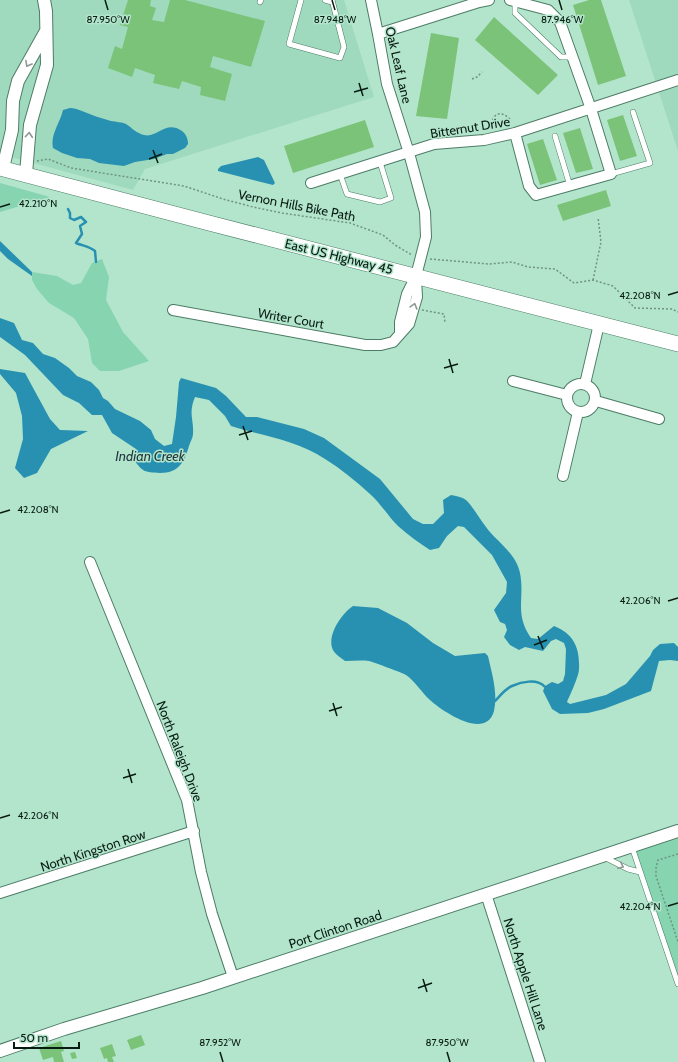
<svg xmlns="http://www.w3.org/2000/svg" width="678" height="1062" font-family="Cabin,sans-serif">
	<rect width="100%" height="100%" fill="#b3e5cc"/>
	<!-- built -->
	<path fill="#a0dabe" d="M0 0H344L374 97 145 169 133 190 0 154Z
		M629 0H678V151Z"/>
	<!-- green -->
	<path fill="#86d4b0" d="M0 183 50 197 0 212Z
		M102 259 109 277 106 300 123 332 149 361 119 371H100L92 363 88 339 74 318 49 303 37 289 32 280V272L57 276 73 285 81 283 92 263Z
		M678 834V984L632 846Z"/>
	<!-- water -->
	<path fill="#2891b1" d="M70 108C74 108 77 109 82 111 91 115 101 118 111 121 116 122 122 122 126 124 131 127 135 132 141 134 157 141 164 119 182 131 186 134 188 139 188 144L185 148 173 154H167L154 159 135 162 124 166 99 163 90 159 77 158 62 153 53 148C50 135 60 123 63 110Z
		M258 157 264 160 275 183 273 185 218 171V169L221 166Z
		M0 241 32 272V276L8 259 0 251Z
		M0 318 14 323 22 340 33 343 43 354 55 358 69 368 77 376 91 382 99 390 103 398 108 401 115 409 140 421 151 430 155 439 164 446 172 444 176 417 179 382 181 378 216 388 226 396 246 417H257L304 429 324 438 380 479 413 519 423 524H433L444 513 443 500 451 495C456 496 462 497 466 500 474 508 479 518 486 527 497 542 516 553 520 573 525 599 514 613 531 638L538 639 554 626C574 634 580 648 579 669 579 676 570 695 567 702L570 704 606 695 626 684 650 656 653 650 660 644 674 643 678 647V661L670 660 659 661 651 691 604 709 588 713 560 714 552 709 543 691 545 686 552 682 558 684 563 681 565 674 566 649 564 643 556 639 551 641 543 651 525 647 519 650 510 645 504 637 507 630 505 624 500 622 494 610 506 593 507 582 492 555 464 527 458 526 447 536 439 548 430 550C419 543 408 535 398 526 388 516 381 504 370 494 356 481 341 469 325 459 297 440 262 436 231 426L225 416 209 400 195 397C188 414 194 419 193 434 193 438 190 442 189 446 184 462 179 473 160 473 144 472 143 472 134 460L136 449 112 433 102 415H92L79 403 63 395 25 355 0 337Z
		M0 369 25 373 50 419 60 430 88 431 51 449 37 473 24 478 15 468 23 439 22 416 16 393 0 374Z
		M353 606 378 608 407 623 433 643 455 656 485 653 488 656C492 674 498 693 494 711 486 741 442 711 430 700 422 693 415 681 406 675 403 673 373 662 369 661 361 660 353 661 345 661 341 658 335 654 333 650 326 636 342 613 353 606Z"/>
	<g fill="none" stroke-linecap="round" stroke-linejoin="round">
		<!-- stream -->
		<path stroke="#2891b1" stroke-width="2.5" d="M68 209 70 213V218L74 220 81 217 86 222 80 226 82 234 76 243C83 246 89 246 95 251L96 262
			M495 701C500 696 505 689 512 686 521 682 537 678 545 687"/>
	</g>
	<!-- building -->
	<path fill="#7bc378" d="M128 0H151L150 6 156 8 152 20 164 22 170 0H185L265 21 251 67 213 56 210 67 232 74 225 101 200 95 201 87 182 81 179 89 153 83 155 75 135 68 132 77 108 68 115 46 122 49 128 27 120 25Z
		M589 0H601L626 76 598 85 573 5Z
		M494 17 558 75 538 95 475 40Z
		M431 33 459 38 447 119 416 116Z
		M623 115 637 156 620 161 607 120Z
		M365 120 374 147 293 173 284 146Z
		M580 128 593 169 576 173 563 133Z
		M543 139 557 180 540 185 527 144Z
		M606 190 611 206 563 221 557 205Z
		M141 1035 145 1045 131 1050 127 1040Z
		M61 1041 64 1051 61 1052 64 1062H54L53 1057 43 1060 39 1048Z
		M112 1044 116 1056 112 1057 114 1062H108L107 1058 104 1059 100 1048Z
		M75 1052 77 1058 72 1059 70 1053Z"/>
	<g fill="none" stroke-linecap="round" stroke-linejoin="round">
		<!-- service casing -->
		<g stroke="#4d7c66" stroke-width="6">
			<path id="service" d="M301 0 289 44 340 58 344 47 332 0
				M325 0 332 2
				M515 1V13L561 57H572
				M260 2 261 0
				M555 136 570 186
				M340 174 347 194 380 202 391 198 380 162
				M611 174 650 163 633 112
				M632 847 678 984
				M604 857 628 869 640 872"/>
		</g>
		<!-- minor casing -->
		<g stroke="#4d7c66" stroke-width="12">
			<path id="minor" d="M371 0 378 34 387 84 409 153 425 212 426 237 416 276 407 294 400 322V332
				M510 0 548 10 560 22 591 109 611 174 536 195 529 186 515 133
				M378 34 479 2 489 0
				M311 183 434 144 484 140 515 133 678 80
				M173 310 365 345H381L393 342 409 324 417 297 416 279
				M513 381 567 395
				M567 398a14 14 0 1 1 28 0a14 14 0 1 1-28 0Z
				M585 384 599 324
				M596 401 659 419
				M563 476 578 412
				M90 562 187 800 201 872 212 914 233 977
				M0 893 194 831
				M486 894 540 1062"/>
		</g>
		<!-- tertiary casing -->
		<g stroke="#4d7c66" stroke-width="14">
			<path id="tertiary" d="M3 168 12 130 13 101 18 81 46 31
				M26 174 30 125 47 65 46 11 44 0
				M0 1051 64 1029 202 988 678 831"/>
		</g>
		<!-- primary casing -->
		<g stroke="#4d7c66" stroke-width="16">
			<path id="primary" d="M0 168 209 223 678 344"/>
		</g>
		<!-- path -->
		<path stroke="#6f9582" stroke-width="1.5" stroke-dasharray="2 2" stroke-linecap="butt" d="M472 79 477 77 482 72
			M492 124C493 112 502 111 510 119
			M37 161 48 159 71 168 184 186 223 199 253 207 282 213 350 223 383 235 395 245 412 255
			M430 259 489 264 512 262 528 267 555 269 574 283 593 280 613 286 635 308 672 309 678 312
			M593 280 601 242 598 217
			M422 310 444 314 445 323
			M678 854 658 860 656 868V876L678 942"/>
		<!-- service -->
		<use href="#service" stroke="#fff" stroke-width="5"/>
		<!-- minor -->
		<use href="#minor" stroke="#fff" stroke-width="10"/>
		<!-- tertiary -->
		<use href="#tertiary" stroke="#fff" stroke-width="12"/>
		<!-- primary -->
		<use href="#primary" stroke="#fff" stroke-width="15"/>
	</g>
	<!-- one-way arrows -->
	<defs><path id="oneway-chevron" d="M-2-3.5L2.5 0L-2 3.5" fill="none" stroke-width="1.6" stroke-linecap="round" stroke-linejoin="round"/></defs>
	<g stroke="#8f9894">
		<use href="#oneway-chevron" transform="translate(28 64) rotate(119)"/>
		<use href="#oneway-chevron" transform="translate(29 135) rotate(-85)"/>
		<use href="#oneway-chevron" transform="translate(414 306) rotate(-74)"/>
		<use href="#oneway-chevron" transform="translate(621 866) rotate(25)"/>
	</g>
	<!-- ticks -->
	<path fill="none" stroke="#071b12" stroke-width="1.5" d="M105 0 108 10M332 0 335 10M559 0 562 10M359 83 363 96M354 92 368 88M153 150 158 163M149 159 162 154M0 207 10 204M668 295 678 292M449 359 453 373M444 368 458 364M243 426 248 440M239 435 252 431M0 513 10 510M668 601 678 598M538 636 543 649M534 645 547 640M333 703 337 716M329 711 342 707M128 769 132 783M123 778 136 774M0 818 10 815M668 906 678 903M423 979 427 992M418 988 432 983M220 1052 223 1062M447 1052 450 1062"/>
	<g text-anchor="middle" stroke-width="3" stroke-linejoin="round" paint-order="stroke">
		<!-- street labels -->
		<g font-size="13" fill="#071b12" stroke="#b3e5cc">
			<text transform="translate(399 65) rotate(77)" y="5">Oak Leaf Lane</text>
			<text transform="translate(470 127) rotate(-9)" y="5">Bitternut Drive</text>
			<text transform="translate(297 205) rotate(11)" y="5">Vernon Hills Bike Path</text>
			<text transform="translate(339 256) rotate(14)" y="5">East US Highway 45</text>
			<text transform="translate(291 318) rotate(10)" y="5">Writer Court</text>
			<text transform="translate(180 751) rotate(69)" y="5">North Raleigh Drive</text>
			<text transform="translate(93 850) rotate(-18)" y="5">North Kingston Row</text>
			<text transform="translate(335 929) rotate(-18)" y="5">Port Clinton Road</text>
			<text transform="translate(526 974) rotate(72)" y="5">North Apple Hill Lane</text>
		</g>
		<!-- water labels -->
		<g font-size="14" font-style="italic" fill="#1f353d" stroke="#b3e5cc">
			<text x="150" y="461">Indian Creek</text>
		</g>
	</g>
	<g font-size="10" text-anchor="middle" fill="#071b12" stroke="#b3e5cc" stroke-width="3" stroke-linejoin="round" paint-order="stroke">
		<text x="108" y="23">87.950°W</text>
		<text x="335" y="23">87.948°W</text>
		<text x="562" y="23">87.946°W</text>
		<text x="38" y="207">42.210°N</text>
		<text x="640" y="299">42.208°N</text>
		<text x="38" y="513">42.208°N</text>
		<text x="640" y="604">42.206°N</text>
		<text x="38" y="819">42.206°N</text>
		<text x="640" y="910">42.204°N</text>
		<text x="220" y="1046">87.952°W</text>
		<text x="447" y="1046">87.950°W</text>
	</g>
	<!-- scale -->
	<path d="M14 1042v6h65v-6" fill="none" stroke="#071b12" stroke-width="2"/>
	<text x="20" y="1042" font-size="12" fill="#071b12" stroke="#b3e5cc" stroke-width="3" paint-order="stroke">50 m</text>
</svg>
